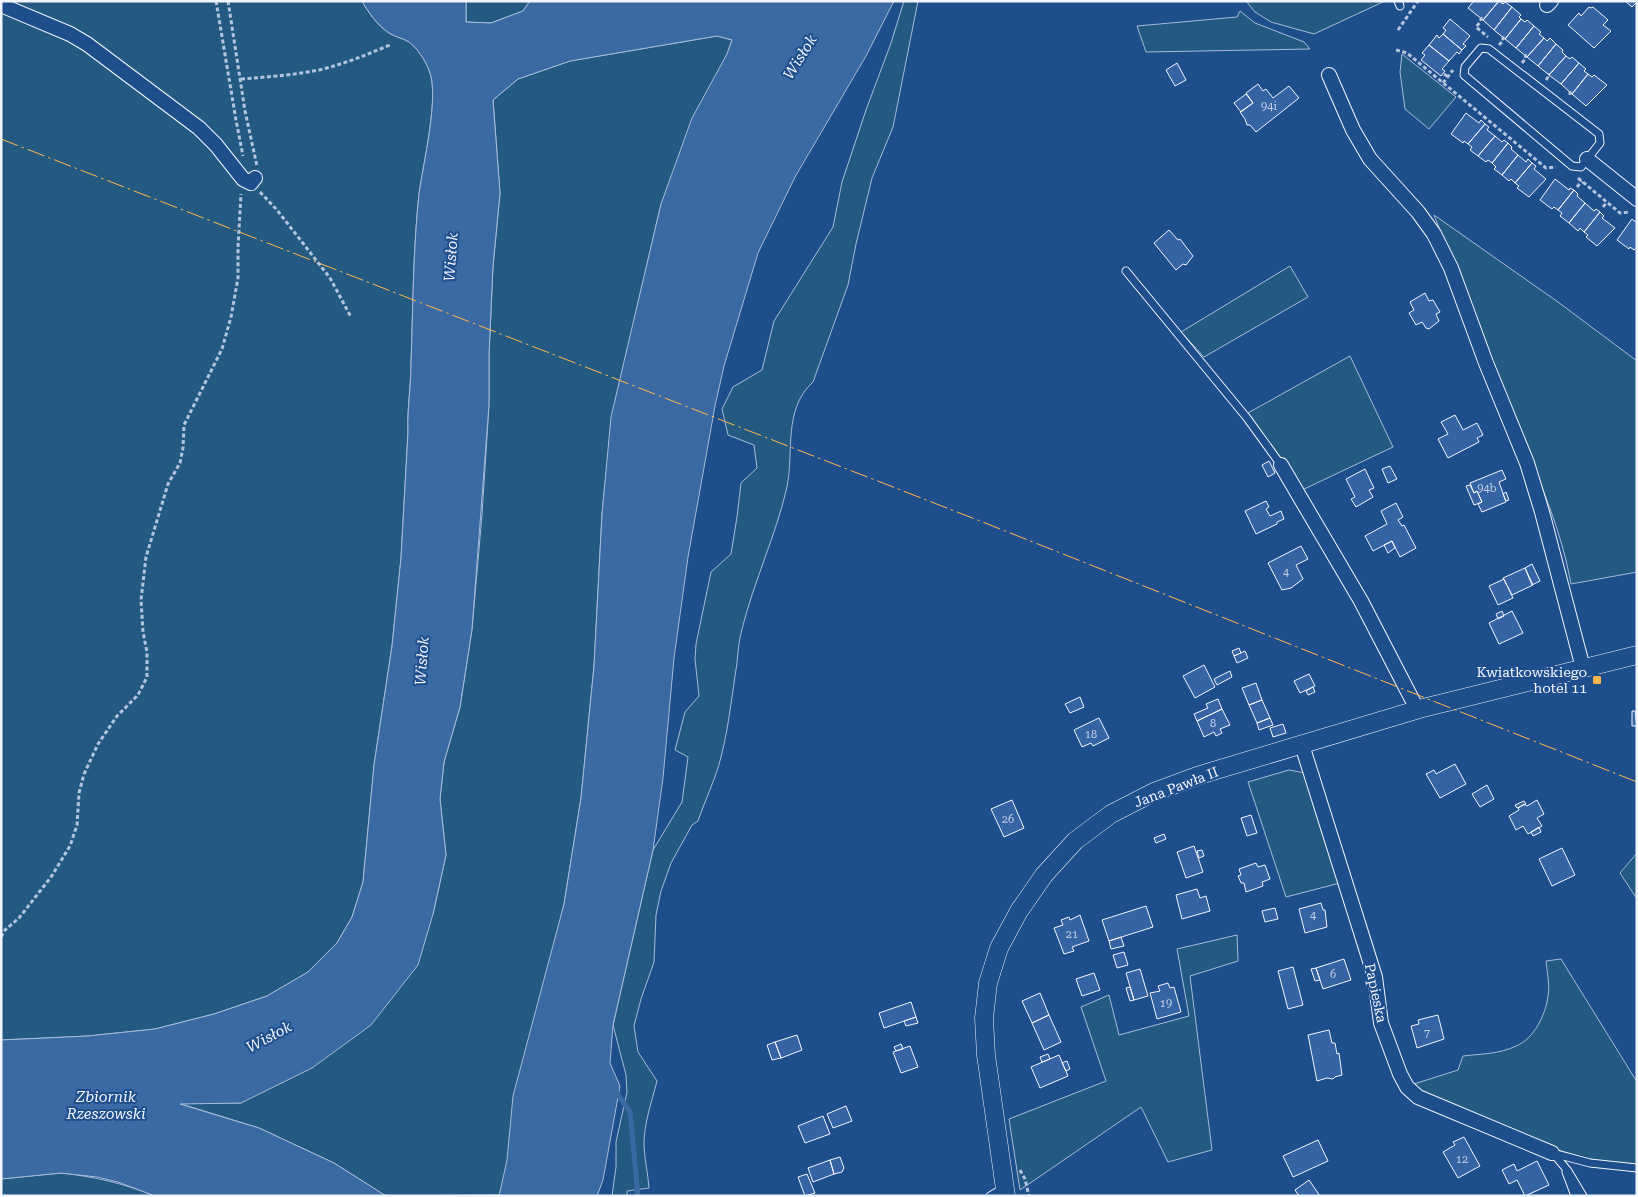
<svg xmlns="http://www.w3.org/2000/svg" width="1638" height="1197" font-family="'Roboto Serif',serif">
	<rect width="100%" height="100%" fill="#1f4e8c"/>
	<!-- green -->
	<path fill="#245a82" stroke="#a8bbd7" d="M1 1H362C368 12 378 26 389 33 395 37 403 38 409 42 418 49 425 60 429 70 440 95 423 164 419 194 413 250 413 307 411 364 411 387 407 409 408 432L401 558 392 646 374 765 363 882 352 917 337 943 308 972 267 996 214 1014 155 1029 88 1036 1 1040Z
		M466 1H530L523 11 491 23 466 22Z
		M904 1H918L893 127 872 178 856 244 848 285 813 382C783 409 794 452 787 487 776 535 754 581 742 629 739 640 738 651 737 663 732 694 729 726 721 757 716 778 705 800 698 821L692 825 671 863 661 891 656 915 654 962 641 999 634 1026 638 1052 657 1081C652 1101 644 1123 644 1144 644 1157 648 1173 649 1188L627 1191V1196H612L616 1167V1142L627 1092 626 1075 613 1025 653 850 682 802 688 757 675 750 685 712 699 696 695 659 696 644 711 572 731 554 737 517 741 483 757 468 754 445 728 435 722 409 733 387 762 370 774 321 833 227 842 182 866 110 891 43Z
		M1246 1H1385L1314 34 1271 22 1255 12Z
		M1240 11 1255 23 1304 42 1310 49 1146 52 1137 26 1237 17Z
		M717 36 732 40 727 54 661 204 612 417 602 514 594 666 581 798 564 904 500 1195 386 1196 334 1163 259 1128 178 1103H241L433 914 446 855 440 799 444 762 460 707 472 629 482 515 489 405V355L493 266 500 193 493 100 518 79 570 61Z
		M1402 54 1456 97 1429 129 1405 109 1400 72Z
		M1434 215 1558 302 1637 361V572L1571 584C1562 532 1540 483 1521 433 1493 360 1463 288 1434 215Z
		M1290 266 1308 297 1204 357 1181 332Z
		M1350 356 1393 447 1302 490 1248 413Z
		M1289 770 1305 773 1340 883 1286 897 1248 782Z
		M1637 853V899L1620 873Z
		M1237 935 1238 961 1190 976 1212 1150 1168 1162 1141 1107 1020 1190 1009 1119 1106 1081 1081 1007 1109 995 1119 1035 1189 1016 1177 949Z
		M1561 959 1637 1082V1165L1599 1162 1555 1149 1424 1094 1414 1084 1458 1070 1463 1056C1480 1054 1500 1054 1516 1046 1534 1039 1546 1014 1548 996 1550 985 1547 972 1546 961Z
		M61 1173C96 1177 122 1183 155 1196H1V1179Z"/>
	<!-- water -->
	<path fill="#3b69a3" stroke="#a8bbd7" d="M362 1H466V22L491 23 523 11 530 1H894L866 56 795 177 758 253 724 366 715 406 688 557 674 658 663 778 653 850 613 1025 610 1063 620 1086 603 1180 597 1196H499L507 1160 513 1096 564 904 581 798 594 666 602 514 611 417 661 204 692 118 727 54 732 40 717 36 570 61 518 79 493 100 500 193 493 266 489 355V405L472 629 460 707 444 762 440 799 446 855 433 914 418 965 371 1025 312 1068 241 1103 180 1104 259 1128 334 1163 386 1196H155L118 1182 97 1177 61 1173 1 1179V1040L88 1036 155 1029 214 1014 267 996 308 972 337 943 352 917 363 882 374 765 392 646 401 558 408 432C407 409 411 387 411 364 413 307 413 250 419 194 423 164 440 95 429 70 425 60 418 49 409 42 403 38 395 37 389 33 378 26 368 12 362 1Z"/>
	<g fill="none" stroke-linecap="round" stroke-linejoin="round">
		<!-- stream -->
		<path stroke="#3b69a3" stroke-width="5" d="M614 1089 630 1112 638 1196"/>
	</g>
	<!-- building -->
	<path fill="#3563a3" stroke="#f2f6ff" d="M1474 1H1499L1483 20 1468 8Z
		M1499 1 1503 4 1505 2 1512 7 1494 30 1483 20Z
		M1625 1H1637V2L1632 7Z
		M1512 7 1521 15 1519 17 1521 19 1505 39 1494 30Z
		M1589 7 1591 8 1593 7 1608 20 1603 25 1611 31 1594 48 1568 25 1579 13 1581 16Z
		M1450 19 1470 36 1463 44 1466 46 1462 50 1443 34 1446 30 1443 28Z
		M1521 19 1525 22 1527 20 1534 26 1516 48 1505 39Z
		M1534 26 1541 32 1539 34 1544 38 1527 57 1516 48Z
		M1443 34 1462 50 1459 54 1457 52 1449 61 1429 45 1437 35 1439 38Z
		M1544 38 1547 41 1550 38 1556 44 1538 66 1527 57Z
		M1556 44 1563 50 1562 52 1566 56 1549 75 1538 66Z
		M1429 45 1449 61 1442 69 1445 71 1441 76 1421 60 1425 55 1422 53Z
		M1566 56 1570 59 1572 57 1579 63 1561 84 1549 75Z
		M1177 63 1186 80 1175 86 1166 70Z
		M1579 63 1586 69 1584 71 1588 74 1572 94 1561 84Z
		M1588 74 1592 77 1594 75 1607 85 1586 106 1572 94Z
		M1258 84 1263 91 1266 89 1273 98 1289 86 1299 98 1256 132 1250 125H1247L1245 119 1240 112 1253 103 1246 93Z
		M1246 94 1253 103 1241 112 1234 103Z
		M1466 113 1479 123 1481 120 1485 124 1468 144 1464 141 1463 143 1451 134Z
		M1485 124 1489 127 1487 130 1495 136 1478 156 1470 150 1472 147 1468 144Z
		M1495 136 1502 142 1504 140 1508 143 1492 163 1488 160 1486 162 1478 156Z
		M1508 143 1512 147 1511 149 1518 155 1502 175 1494 169 1496 167 1492 163Z
		M1518 155 1526 162 1528 159 1532 163 1515 183 1511 179 1509 181 1502 175Z
		M1532 163 1536 166 1534 169 1546 179 1529 197 1517 188 1519 186 1515 183Z
		M1555 179 1569 190 1570 188 1574 190 1558 210 1554 207 1552 209 1540 200Z
		M1574 190 1578 194 1577 196 1585 203 1569 223 1560 216 1562 213 1558 210Z
		M1585 203 1594 211 1596 209 1600 212 1584 232 1580 228 1578 231 1569 223Z
		M1600 212 1604 216 1602 218 1615 228 1597 246 1586 237 1588 235 1584 232Z
		M1632 219 1637 223V247L1634 250 1630 247 1629 249 1617 240Z
		M1169 230 1178 240 1180 239 1193 256 1186 265 1183 264 1176 270 1154 243Z
		M1425 293 1429 301 1433 300 1440 312 1436 314 1439 321 1429 329 1426 328 1422 322 1416 325 1409 313 1414 310 1410 302Z
		M1455 415 1463 430 1477 423 1483 435 1477 438 1479 442 1448 458 1438 439 1448 434 1441 422Z
		M1269 461 1275 473 1268 477 1262 465Z
		M1390 466 1397 479 1388 483 1382 469Z
		M1365 469 1374 488 1369 490 1373 497 1356 507 1351 499 1355 497 1346 479Z
		M1502 470 1506 479 1499 482 1506 502 1482 512 1478 504 1482 502 1477 491 1474 493 1470 483Z
		M1470 485 1474 493 1477 491 1482 502 1474 505 1466 486Z
		M1506 492 1509 500 1506 501 1503 494Z
		M1266 501 1269 507 1266 509 1270 516 1281 511 1284 519 1277 522V524L1256 534 1245 511Z
		M1396 503 1403 517 1398 520 1402 526 1404 525 1416 548 1400 557 1392 541 1373 551 1365 536 1387 524 1381 511Z
		M1392 541 1395 548 1388 553 1384 545Z
		M1301 546 1308 559 1296 565 1303 579 1291 588 1282 590 1268 563Z
		M1532 564 1540 581 1532 585 1525 568Z
		M1525 568 1533 585 1512 595 1503 578Z
		M1504 579 1513 598 1498 605 1489 586Z
		M1502 611 1504 616 1498 619 1496 614Z
		M1512 611 1523 633 1499 644 1489 623Z
		M1239 648 1241 653 1234 656 1232 651Z
		M1245 651 1248 658 1237 663 1234 656Z
		M1204 665 1215 687 1195 698 1183 676Z
		M1230 671 1232 677 1217 685 1214 679Z
		M1309 674 1315 686 1300 693 1294 681Z
		M1256 683 1262 700 1249 705 1242 688Z
		M1313 687 1315 692 1308 695 1306 691Z
		M1080 697 1084 707 1070 713 1065 704Z
		M1218 699 1222 709 1197 721 1194 714 1208 708 1206 704Z
		M1262 700 1270 718 1257 723 1249 705Z
		M1222 709 1230 725 1220 729 1222 733 1216 736 1214 732 1204 737 1197 721Z
		M1632 711H1635L1637 726H1632Z
		M1099 718 1109 738 1093 746 1091 743 1082 747 1074 730Z
		M1270 718 1273 725 1259 730 1257 723Z
		M1283 724 1286 733 1273 737 1270 728Z
		M1455 764 1466 784 1440 798 1426 774 1434 770 1436 774Z
		M1487 785 1494 799 1480 807 1472 794Z
		M1012 800 1024 828 1004 837 991 809Z
		M1537 800 1544 814 1537 818 1542 826 1528 834 1523 826 1516 830 1509 816 1519 810 1518 808 1524 804 1527 806Z
		M1524 801 1526 804 1517 808 1515 805Z
		M1251 815 1257 833 1247 836 1241 818Z
		M1539 827 1541 832 1533 836 1531 832Z
		M1164 834 1166 839 1156 843 1154 838Z
		M1194 846 1203 872 1186 878 1177 852Z
		M1562 848 1575 875 1552 886 1539 859Z
		M1202 850 1204 856 1199 858 1197 851Z
		M1256 863 1258 867 1265 865 1270 879 1262 882 1263 886 1246 892 1244 883H1241L1238 876 1241 875 1239 869Z
		M1197 889 1200 898 1206 896 1210 911 1182 919 1176 895Z
		M1321 903 1323 910H1325L1327 927 1305 933 1299 909Z
		M1146 906 1153 927 1109 941 1102 920Z
		M1275 908 1278 919 1265 922 1262 911Z
		M1080 915 1089 941 1072 947 1074 951 1064 954 1054 928 1063 925 1061 920 1069 917 1070 920Z
		M1121 937 1124 946 1111 949 1109 941Z
		M1124 952 1128 965 1117 968 1113 955Z
		M1344 959 1351 980 1323 989 1316 968Z
		M1293 967 1303 1005 1288 1009 1278 971Z
		M1316 968 1320 980 1315 981 1311 969Z
		M1140 969 1148 996 1134 1000 1126 973Z
		M1094 973 1100 990 1082 996 1076 979Z
		M1168 983 1170 988 1174 987 1181 1012 1157 1019 1150 993 1160 991 1158 986Z
		M1130 987 1134 1000 1130 1001 1126 988Z
		M1040 993 1049 1015 1032 1023 1022 1001Z
		M911 1002 916 1017 884 1028 879 1013Z
		M1049 1015 1061 1042 1044 1050 1032 1023Z
		M1438 1015 1444 1039 1417 1048 1411 1026 1419 1024 1418 1020Z
		M916 1017 918 1023 906 1026 904 1021Z
		M1329 1030 1332 1043H1335L1337 1054 1339 1053 1342 1075 1335 1077 1333 1079 1327 1078 1317 1081 1308 1035Z
		M797 1035 802 1050 781 1058 775 1042Z
		M775 1042 781 1058 772 1060 767 1045Z
		M901 1044 903 1049 896 1051 894 1047Z
		M910 1046 918 1067 901 1073 893 1052Z
		M1048 1054 1050 1059 1042 1062 1040 1057Z
		M1059 1055 1068 1076 1040 1088 1031 1067Z
		M1067 1061 1070 1069 1066 1071 1062 1063Z
		M846 1106 852 1121 833 1128 827 1114Z
		M823 1116 830 1134 805 1143 798 1126Z
		M1464 1137 1480 1166 1458 1178 1443 1152 1455 1145 1453 1142Z
		M1318 1140 1328 1161 1293 1177 1283 1156Z
		M840 1157 844 1168 842 1172 834 1174 830 1160Z
		M830 1160 834 1174 813 1182 808 1168Z
		M1537 1161 1549 1185 1525 1196 1517 1180 1509 1184 1502 1170 1514 1164 1517 1171Z
		M807 1174 815 1193 805 1196 798 1177Z
		M1309 1180 1320 1196H1299L1295 1190Z"/>
	<g fill="none" stroke-linecap="round" stroke-linejoin="round">
		<!-- service casing -->
		<g stroke="#f2f6ff" stroke-width="9">
			<path id="service" d="M1398 1 1400 6
				M1481 48 1489 49 1599 134 1600 143 1581 167 1572 166 1464 75 1465 67Z
				M1126 271 1247 418 1281 465
				M1552 1153 1590 1163 1637 1168
				M1553 1153 1568 1171 1583 1196
				M1566 1172 1575 1196
				M990 1196 1005 1187"/>
		</g>
		<!-- minor casing -->
		<g stroke="#f2f6ff" stroke-width="16">
			<path id="minor" d="M1 5 70 34 87 44 199 128 216 145 243 179 251 183 255 178
				M1547 5 1551 1
				M1329 75 1353 130 1370 159 1418 212 1434 234 1451 268 1486 363 1527 463 1542 512 1583 668
				M1587 159 1637 199
				M1281 465 1361 601 1417 709
				M1302 745 1375 977 1381 1023 1400 1074 1407 1087 1418 1097 1552 1153"/>
		</g>
		<!-- tertiary casing -->
		<g stroke="#f2f6ff" stroke-width="19">
			<path id="tertiary" d="M1006 1196 986 1055 984 1018 988 983 999 948 1019 911 1044 875 1075 841 1111 814 1154 792 1200 775 1423 708 1637 655"/>
		</g>
		<!-- path -->
		<path stroke="#b3c4dc" stroke-width="3" stroke-dasharray="4 2.5" stroke-linecap="butt" d="M216 1 236 120 243 156
			M228 1 245 111 257 166
			M1481 17V21L1476 27 1488 37
			M1398 30 1418 1
			M1499 45 1503 41V36
			M1396 50 1407 53 1546 168 1556 167
			M1522 63 1526 58 1525 54
			M1444 74 1448 77
			M241 79C267 77 293 75 319 70 344 64 366 55 390 45
			M1546 80 1548 77V73
			M1443 83 1453 70
			M1570 91V95
			M1578 178 1620 213 1630 212
			M1577 187 1582 181
			M260 192 277 210 330 278 351 317
			M1603 207 1607 202
			M1 937 5 930 19 918 51 877 70 846 77 825 79 793 84 774 98 744 117 716 138 695 147 677V652L143 632 141 600 146 557 168 484 180 463 183 448 184 425 222 349 231 317 238 278V247L241 194
			M1020 1170 1025 1179 1029 1196"/>
		<!-- service -->
		<use href="#service" stroke="#1f4e8c" stroke-width="7"/>
		<!-- minor -->
		<use href="#minor" stroke="#1f4e8c" stroke-width="14"/>
		<!-- tertiary -->
		<use href="#tertiary" stroke="#1f4e8c" stroke-width="18"/>
		<!-- power -->
		<path stroke="#ffb74d" stroke-width="1" stroke-dasharray="18 4 2.5 4" stroke-linecap="butt" d="M1 139 975 519 1637 782"/>
	</g>
	<!-- markers -->
	<rect fill="#ffb74d" stroke="#1f4e8c" stroke-width="2" x="1592" y="675" width="10" height="10" rx="2.5"/>
	<g text-anchor="middle" stroke-width="4" stroke-linejoin="round" paint-order="stroke">
		<!-- number labels -->
		<g font-size="11" fill="#c3d1e8">
			<text x="1269" y="110">94i</text>
			<text x="1487" y="492">94b</text>
			<text x="1286" y="576">4</text>
			<text x="1213" y="727">8</text>
			<text x="1091" y="738">18</text>
			<text x="1008" y="823">26</text>
			<text x="1313" y="919">4</text>
			<text x="1072" y="938">21</text>
			<text x="1333" y="978">6</text>
			<text x="1166" y="1007">19</text>
			<text x="1427" y="1037">7</text>
			<text x="1462" y="1163">12</text>
		</g>
		<!-- poi labels -->
		<g font-size="14" fill="#f2f6ff" stroke="#1f4e8c" text-anchor="end">
			<text x="1587" y="677">Kwiatkowskiego<tspan x="1587" dy="16">hotel 11</tspan></text>
		</g>
		<!-- street labels -->
		<g font-size="14" fill="#f2f6ff" stroke="#1f4e8c">
			<text transform="translate(1176 787) rotate(-21)" y="5">Jana Pawła II</text>
			<text transform="translate(1376 993) rotate(78)" y="5">Papieska</text>
		</g>
		<!-- water labels -->
		<g font-size="15" font-style="italic" fill="#f2f6ff" stroke="#1f4e8c">
			<text transform="translate(800 57) rotate(-58)" y="5">Wisłok</text>
			<text transform="translate(451 257) rotate(-86)" y="5">Wisłok</text>
			<text transform="translate(422 661) rotate(-86)" y="5">Wisłok</text>
			<text transform="translate(269 1037) rotate(-28)" y="5">Wisłok</text>
			<text x="106" y="1102">Zbiornik<tspan x="106" dy="17">Rzeszowski</tspan></text>
		</g>
	</g>
	<!-- border -->
	<rect width="1638" height="1197" fill="none" stroke="#f2f6ff" stroke-width="5"/>
</svg>
